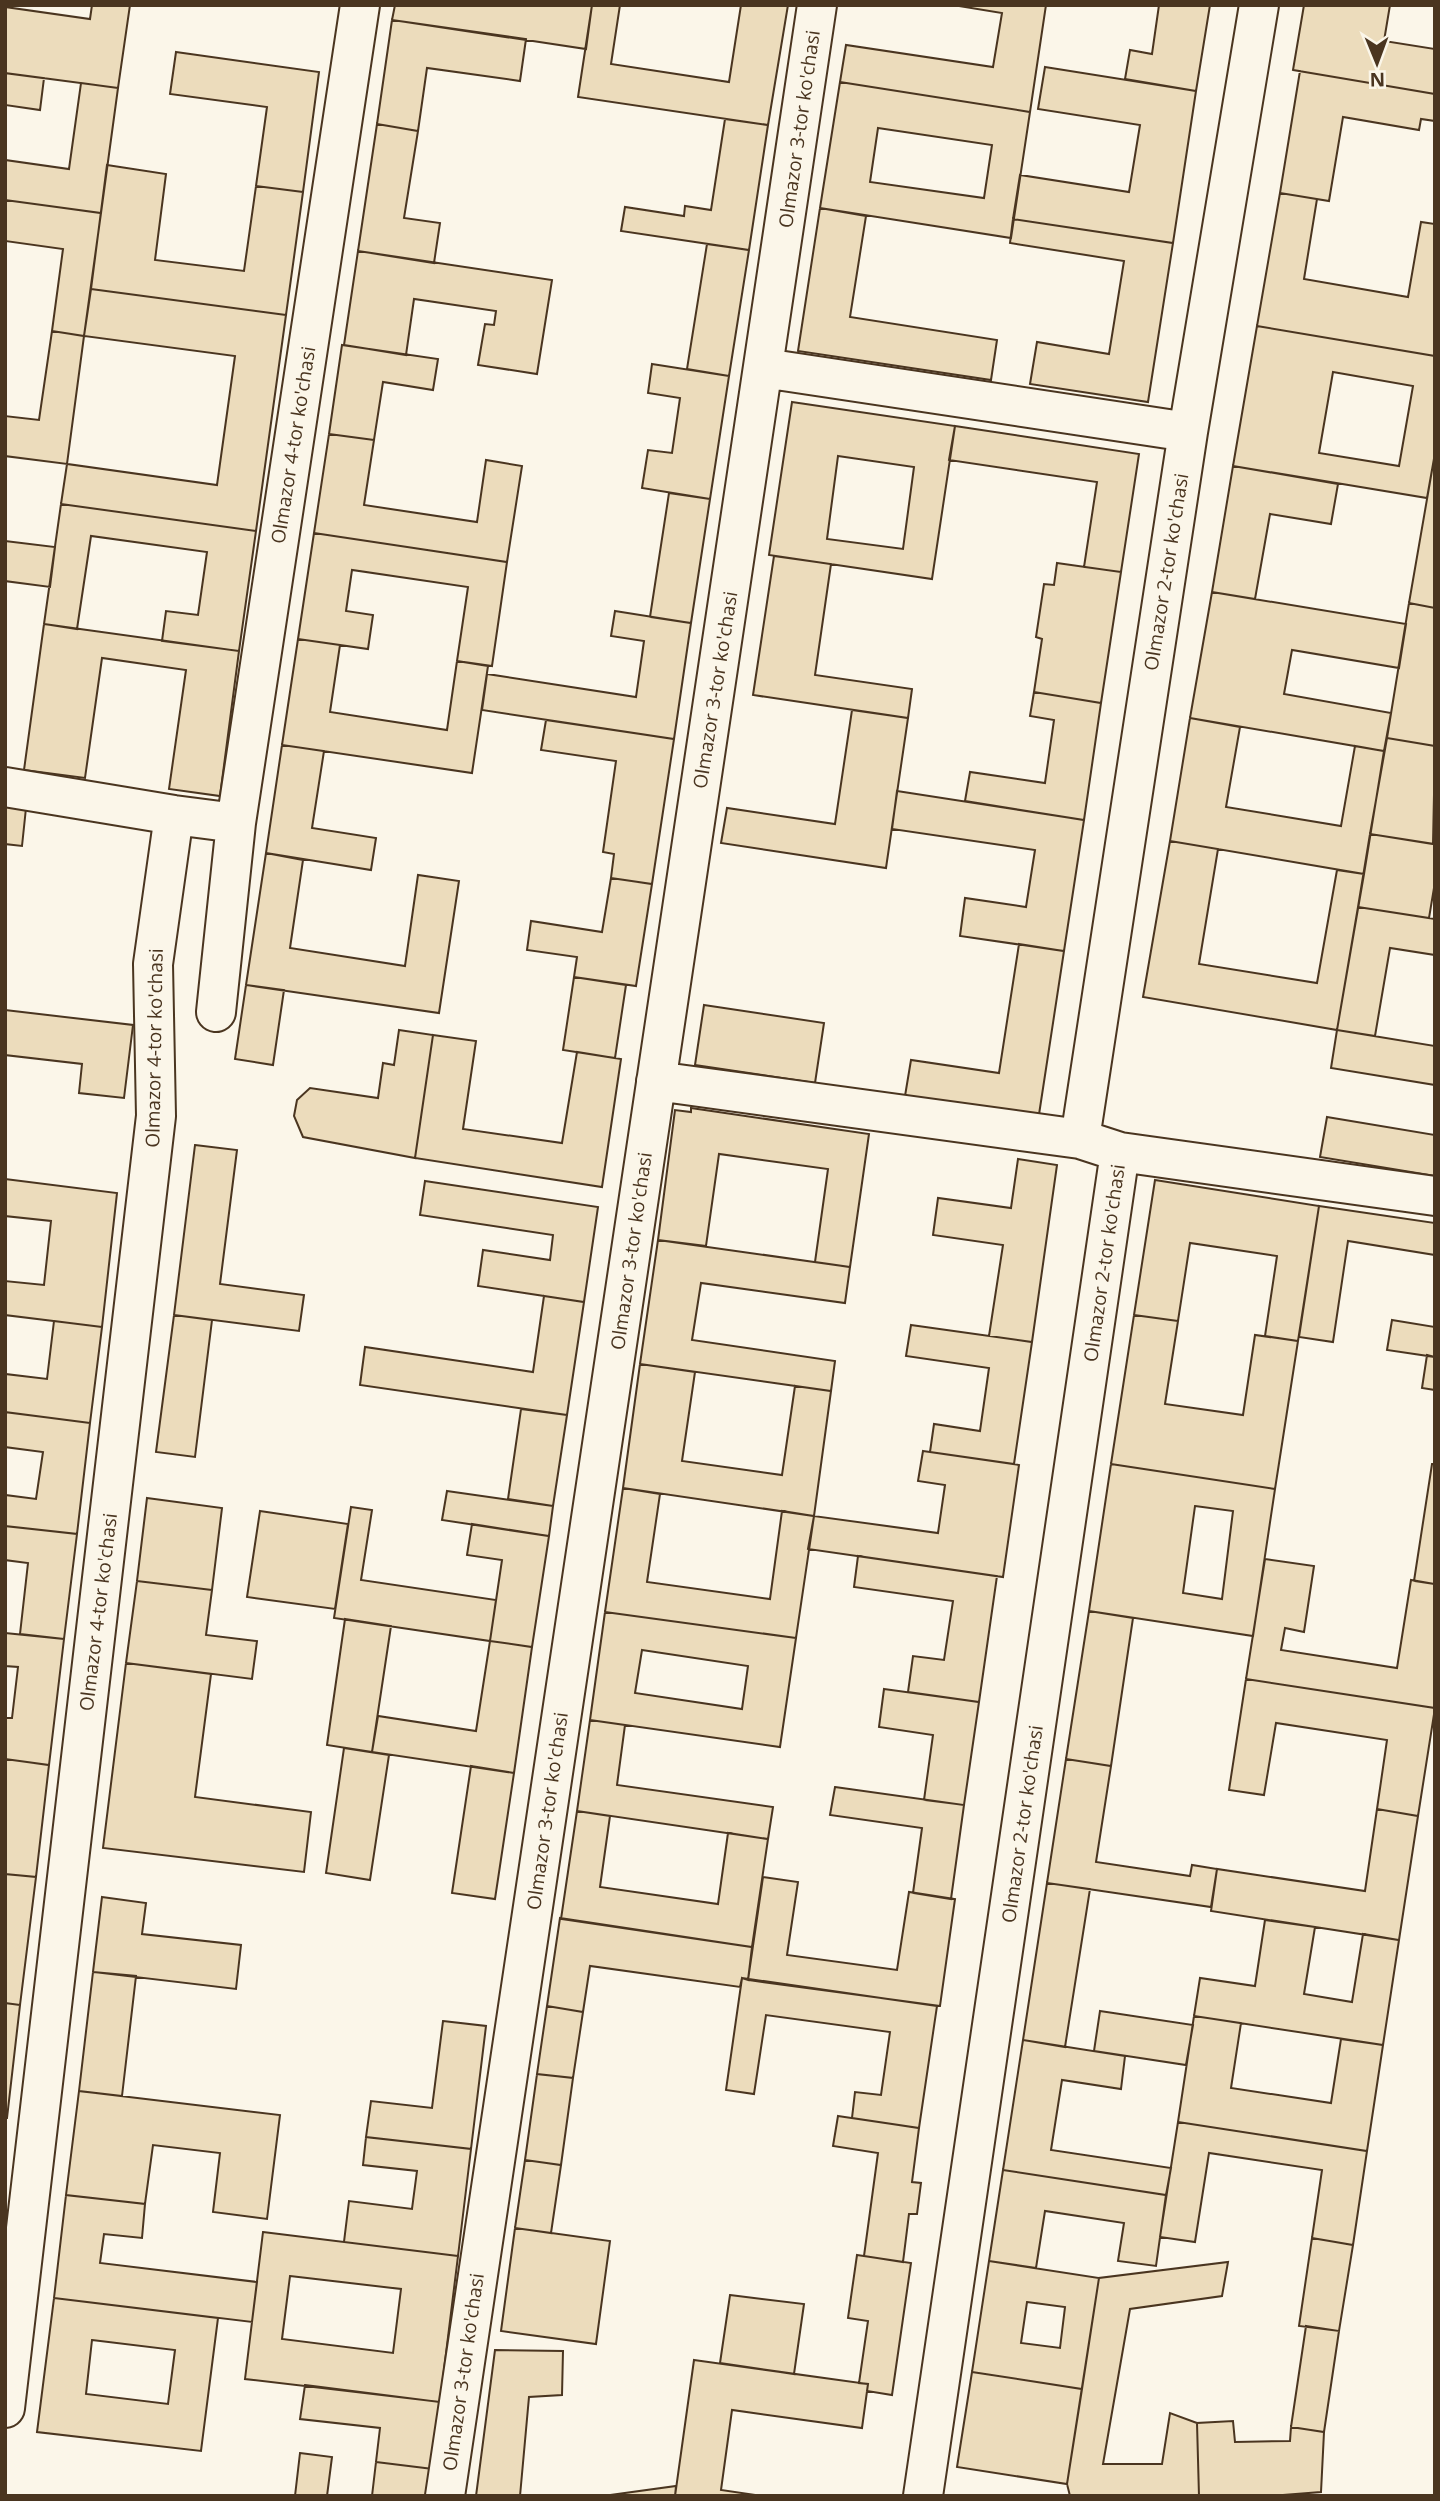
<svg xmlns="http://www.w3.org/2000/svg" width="1440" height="2501" font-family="'Open Sans',sans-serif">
	<rect width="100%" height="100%" fill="#fbf6e9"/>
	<!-- building -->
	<path fill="#ecdcbc" stroke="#4a3520" stroke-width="2" fill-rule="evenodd" d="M92 5H130L118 88 5 73V7L90 19Z
		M395 5H592L586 49 392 20Z
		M592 5H620L611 64 729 82 741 5H788L768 125 578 97Z
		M953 5H1046L1030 112 840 82 846 45 993 67 1002 13Z
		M1159 5H1210L1196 91 1125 79 1130 50 1152 54Z
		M1304 5H1390L1384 41 1435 49V94L1293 70Z
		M392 20 526 39 520 81 427 68 418 131 377 124Z
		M176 52 319 72 303 192 256 186 267 107 170 94Z
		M1045 67 1196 91 1173 243 1013 219 1020 175 1129 192 1140 125 1038 109Z
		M1293 70 1435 94V121L1421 119 1419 130 1343 117 1329 201 1280 193 1300 71Z
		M5 73 44 78 40 110 5 105Z
		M840 82 1030 112 1011 238 820 208ZM878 128 992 145 984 198 870 182Z
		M81 83 118 88 101 213 5 200V160L69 169Z
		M725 119 768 125 749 250 621 231 625 207 684 216 685 206 711 210Z
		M377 124 418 131 404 218 440 223 434 263 358 251Z
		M107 165 166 174 155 260 244 271 256 186 303 192 286 315 91 289Z
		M1280 193 1317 199 1304 279 1408 297 1421 222 1435 224V356L1257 326Z
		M5 200 101 213 84 336 52 331 63 249 5 241Z
		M820 208 866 216 850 317 997 340 991 380 798 351Z
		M1013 219 1173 243 1148 402 1030 384 1037 342 1109 354 1124 261 1010 243Z
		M707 244 749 250 729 376 687 369Z
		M358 251 552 280 537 374 478 365 485 324 494 325 496 311 414 299 406 355 344 345Z
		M91 289 286 315 256 531 61 504 67 464 217 485 235 356 84 336Z
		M1257 326 1435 356V453L1427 498 1233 466ZM1333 372 1413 386 1399 466 1319 453Z
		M52 331 84 336 67 464 5 456V416L39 420Z
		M342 345 438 359 433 390 383 382 374 440 329 434Z
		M652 364 729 376 710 499 642 488 648 450 672 453 680 398 648 393Z
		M792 402 955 426 932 579 769 555ZM838 456 914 467 903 549 827 539Z
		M955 426 1139 454 1121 572 1084 567 1097 482 949 460Z
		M329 434 374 440 364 505 477 522 486 460 522 466 507 562 314 533Z
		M1435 453V608L1409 603Z
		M1233 466 1338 484 1331 524 1270 514 1255 599 1212 592Z
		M669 493 710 499 691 623 650 617Z
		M61 504 256 531 239 651 162 641 166 611 198 615 207 552 91 536 77 629 44 624Z
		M314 533 507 562 492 666 457 661 468 587 352 570 346 611 373 615 368 649 298 639Z
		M5 541 55 547 50 587 5 581Z
		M774 556 831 564 815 675 912 689 908 718 753 695Z
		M1057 563 1121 572 1101 703 1034 692 1042 639 1036 637 1044 584 1054 585Z
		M1212 592 1406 624 1399 668 1292 650 1284 694 1391 713 1384 751 1190 718Z
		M1409 603 1435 608V746L1387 738Z
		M615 611 691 623 674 739 482 710 487 674 636 697 644 641 611 636Z
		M44 624 239 651 220 796 169 789 186 670 102 658 85 778 24 770Z
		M298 639 340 645 330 712 447 730 457 661 488 666 472 773 282 745Z
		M1034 692 1101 703 1084 820 965 801 970 772 1045 783 1054 720 1030 716Z
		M852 710 908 718 886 868 721 843 727 808 835 824Z
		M1190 718 1240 727 1226 807 1341 826 1355 746 1384 751 1364 874 1170 841Z
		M546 720 674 739 652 884 611 878 614 854 603 852 616 761 541 750Z
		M1387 738 1435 746 1433 844 1370 834Z
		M282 745 324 751 312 828 376 838 371 870 266 853Z
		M897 791 1084 820 1064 951 960 936 965 898 1026 907 1035 850 892 829Z
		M5 806 26 808 22 846 5 844Z
		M1370 834 1435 844V882L1429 918 1358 907Z
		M1170 841 1218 849 1199 964 1317 983 1337 870 1364 874 1337 1030 1143 997Z
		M266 853 303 860 290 948 405 966 418 875 459 881 439 1013 246 985Z
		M611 878 652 884 636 986 574 977 577 957 527 950 531 921 602 932Z
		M1358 907 1435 919V955L1390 948 1375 1036 1337 1030Z
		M1019 944 1064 951 1038 1121 904 1102 911 1060 999 1073Z
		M574 977 626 985 615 1058 563 1050Z
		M246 985 284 990 273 1065 235 1059Z
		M704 1005 824 1023 815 1083 695 1065Z
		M5 1010 133 1025 124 1098 79 1093 82 1064 5 1055Z
		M399 1030 433 1035 415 1158 303 1137 294 1116 297 1100 310 1088 378 1098 383 1063 394 1065Z
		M1337 1030 1435 1046V1085L1331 1068Z
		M433 1035 476 1041 463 1129 562 1143 577 1052 621 1059 602 1187 415 1158Z
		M691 1108 869 1134 850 1267 815 1262 828 1169 719 1154 706 1246 658 1240 675 1110 691 1112Z
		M1327 1117 1435 1135V1176L1320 1157Z
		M195 1145 237 1150 220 1284 304 1295 299 1331 174 1315Z
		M1018 1159 1057 1165 1032 1342 989 1336 1003 1245 933 1235 938 1198 1011 1208Z
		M5 1179 117 1193 102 1327 5 1315V1281L44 1285 51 1221 5 1216Z
		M1155 1180 1319 1206 1298 1341 1265 1336 1277 1256 1190 1243 1178 1321 1134 1315Z
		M425 1181 598 1207 584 1302 478 1286 483 1250 550 1260 553 1235 420 1215Z
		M1319 1206 1435 1223V1255L1348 1241 1333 1342 1299 1337Z
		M658 1240 850 1267 845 1303 701 1283 692 1340 835 1361 831 1391 640 1364Z
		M544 1296 584 1302 567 1415 360 1385 365 1347 533 1372Z
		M174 1315 212 1320 195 1457 156 1452Z
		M1134 1315 1178 1321 1165 1404 1243 1415 1255 1335 1298 1341 1275 1489 1111 1464Z
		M1392 1320 1435 1327V1357L1387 1350Z
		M54 1321 102 1327 90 1423 5 1412V1374L47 1379Z
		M911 1325 1032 1342 1014 1464 930 1452 934 1424 980 1431 989 1368 906 1356Z
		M1427 1355 1435 1357V1390L1422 1388Z
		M640 1364 695 1372 682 1461 782 1475 795 1386 831 1391 814 1516 623 1488Z
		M521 1409 567 1415 553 1506 508 1499Z
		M5 1412 90 1423 77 1534 5 1526V1495L36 1499 43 1452 5 1447Z
		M923 1451 1019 1465 1003 1577 808 1549 814 1516 938 1533 945 1485 918 1481Z
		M1111 1464 1275 1489 1253 1636 1089 1611ZM1195 1506 1233 1511 1222 1599 1183 1593Z
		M1432 1464H1435V1584L1414 1581Z
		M623 1488 660 1494 647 1582 770 1599 782 1511 814 1516 796 1638 605 1612Z
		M447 1491 553 1506 549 1536 442 1520Z
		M147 1498 222 1508 212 1590 137 1581Z
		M351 1507 372 1510 361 1580 496 1600 490 1641 334 1618Z
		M260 1511 348 1524 335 1609 247 1597Z
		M472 1524 549 1536 532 1647 490 1641 502 1560 467 1555Z
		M5 1526 77 1534 64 1639 20 1634 28 1563 5 1560Z
		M858 1556 997 1576 979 1702 908 1692 913 1656 944 1660 953 1601 854 1587Z
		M1265 1559 1314 1566 1304 1632 1285 1628 1281 1650 1397 1668 1411 1580 1435 1584V1708L1246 1679Z
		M137 1581 212 1590 206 1635 257 1641 252 1679 126 1663Z
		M1089 1611 1133 1618 1111 1766 1066 1759Z
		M605 1612 796 1638 780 1747 590 1720ZM642 1650 748 1666 742 1709 635 1693Z
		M345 1619 391 1626 372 1752 327 1745Z
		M5 1633 64 1639 49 1765 5 1759V1718H12L18 1667 5 1666Z
		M490 1641 532 1647 514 1773 372 1752 378 1716 476 1731Z
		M126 1663 211 1674 195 1797 311 1812 304 1872 103 1848Z
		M1246 1679 1435 1708 1418 1816 1377 1809 1387 1740 1276 1723 1264 1795 1229 1790Z
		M884 1689 979 1702 964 1805 924 1800 933 1735 879 1727Z
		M590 1720 625 1725 617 1785 773 1807 768 1839 577 1811Z
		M344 1748 389 1755 370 1880 326 1873Z
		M5 1759 49 1765 36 1877 5 1874Z
		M1066 1759 1111 1766 1096 1862 1190 1876 1192 1865 1217 1869 1211 1907 1047 1883Z
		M471 1766 514 1773 495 1899 452 1893Z
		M835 1787 964 1805 951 1899 913 1893 922 1828 830 1815Z
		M1377 1809 1418 1816 1399 1940 1211 1911 1217 1869 1365 1891Z
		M577 1811 610 1816 600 1887 718 1904 728 1833 768 1839 752 1947 561 1919Z
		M5 1874 36 1877 20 2005 5 2003Z
		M763 1877 798 1882 787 1955 897 1970 909 1892 955 1899 940 2006 748 1980Z
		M1047 1883 1090 1889 1065 2047 1023 2040Z
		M102 1897 146 1903 142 1934 241 1945 236 1989 93 1972Z
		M560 1918 752 1947 748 1980 742 1978 740 1987 590 1966 583 2012 547 2006Z
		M1265 1920 1315 1927 1304 1994 1352 2002 1363 1934 1399 1940 1383 2045 1194 2016 1200 1978 1255 1986Z
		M93 1972 136 1976 122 2096 79 2091Z
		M742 1978 937 2006 919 2128 852 2118 855 2092 881 2095 890 2032 766 2015 754 2094 726 2090Z
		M5 2003 20 2005 7 2118H5Z
		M547 2006 583 2012 573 2078 537 2074Z
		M1100 2011 1193 2025 1186 2065 1094 2051Z
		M1194 2016 1241 2023 1231 2088 1331 2103 1341 2039 1383 2045 1367 2151 1178 2122Z
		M443 2021 486 2026 471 2149 366 2137 371 2101 432 2108Z
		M1023 2040 1125 2056 1121 2089 1062 2080 1051 2150 1171 2168 1166 2195 1003 2170Z
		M537 2074 573 2078 561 2165 525 2160Z
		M79 2091 280 2115 267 2219 213 2212 220 2153 153 2145 145 2204 66 2195Z
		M838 2116 919 2128 912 2182 921 2183 917 2214H909L903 2262 864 2256 878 2153 833 2146Z
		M1178 2122 1367 2151 1353 2245 1312 2238 1322 2170 1209 2153 1195 2242 1160 2237Z
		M366 2137 471 2149 458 2256 344 2242 349 2201 412 2209 417 2171 363 2165Z
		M525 2160 561 2165 551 2233 515 2228Z
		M1003 2170 1166 2195 1156 2266 1118 2261 1124 2223 1045 2211 1036 2268 989 2261Z
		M66 2195 145 2204 142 2238 104 2234 100 2263 257 2282 252 2322 54 2298Z
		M515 2228 610 2241 596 2344 501 2331Z
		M263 2232 458 2256 440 2402 245 2379ZM290 2276 401 2289 393 2353 282 2339Z
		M1312 2238 1353 2245 1339 2331 1299 2326Z
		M857 2255 911 2263 892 2395 867 2391 868 2384 859 2383 868 2321 848 2318Z
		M989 2261 1099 2278 1082 2389 972 2372ZM1027 2302 1065 2307 1060 2348 1021 2343Z
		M1228 2262 1222 2296 1130 2309 1103 2464H1162L1170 2413 1197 2423 1199 2496H1070L1067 2484 1099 2278Z
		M730 2295 804 2304 794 2374 720 2363Z
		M54 2298 218 2318 201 2451 37 2432ZM92 2340 175 2350 168 2404 86 2394Z
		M1306 2326 1339 2331 1324 2432 1291 2427Z
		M495 2350 563 2351 562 2395 529 2397 520 2496H476Z
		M694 2360 868 2384 862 2428 732 2410 721 2490 762 2496H675Z
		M972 2372 1082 2389 1067 2484 957 2467Z
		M305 2385 440 2402 433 2469 376 2462 380 2428 300 2419Z
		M1233 2421 1235 2442 1290 2441 1291 2427 1324 2432 1321 2492 1270 2496H1199L1197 2423Z
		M300 2453 332 2457 327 2496H295Z
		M376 2462 433 2469 429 2496H372Z
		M676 2486 675 2496H603Z"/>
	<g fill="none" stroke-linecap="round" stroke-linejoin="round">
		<!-- minor casing -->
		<g stroke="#4a3520" stroke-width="42">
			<path id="minor" d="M764 368 1188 432
				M5 787 174 815 236 823 360 5
				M216 1012 236 823
				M656 1081 1080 1139 1120 1152 1435 1196
				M1080 1139 1188 432 1259 5
				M5 2408 156 1116 153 964 174 815
				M445 2496 817 5
				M923 2496 1120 1152"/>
		</g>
		<!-- minor -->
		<use href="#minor" stroke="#fbf6e9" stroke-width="38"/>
	</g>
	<g text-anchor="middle" stroke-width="5" stroke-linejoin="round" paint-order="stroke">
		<!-- street labels -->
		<g font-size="19" fill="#4a3520" stroke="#fbf6e9">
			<text transform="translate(799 129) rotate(-82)" y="7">Olmazor 3-tor ko'chasi</text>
			<text transform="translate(293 445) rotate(-81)" y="7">Olmazor 4-tor ko'chasi</text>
			<text transform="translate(1166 572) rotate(-81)" y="7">Olmazor 2-tor ko'chasi</text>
			<text transform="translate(715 690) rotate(-81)" y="7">Olmazor 3-tor ko'chasi</text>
			<text transform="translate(154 1048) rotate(-89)" y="7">Olmazor 4-tor ko'chasi</text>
			<text transform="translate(631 1251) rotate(-82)" y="7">Olmazor 3-tor ko'chasi</text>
			<text transform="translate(1104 1263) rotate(-82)" y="7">Olmazor 2-tor ko'chasi</text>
			<text transform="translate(98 1612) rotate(-83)" y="7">Olmazor 4-tor ko'chasi</text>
			<text transform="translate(547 1811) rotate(-82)" y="7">Olmazor 3-tor ko'chasi</text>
			<text transform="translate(1022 1824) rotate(-82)" y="7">Olmazor 2-tor ko'chasi</text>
			<text transform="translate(463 2372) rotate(-82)" y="7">Olmazor 3-tor ko'chasi</text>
		</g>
	</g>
	<!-- border -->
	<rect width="1440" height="2501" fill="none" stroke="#4a3520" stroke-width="14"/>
	<!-- north arrow -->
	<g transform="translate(1377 63) rotate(179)" stroke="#fbf6e9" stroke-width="5" paint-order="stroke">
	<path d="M0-5L12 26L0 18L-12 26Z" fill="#4a3520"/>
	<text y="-10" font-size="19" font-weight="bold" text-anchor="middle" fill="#4a3520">N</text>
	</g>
</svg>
